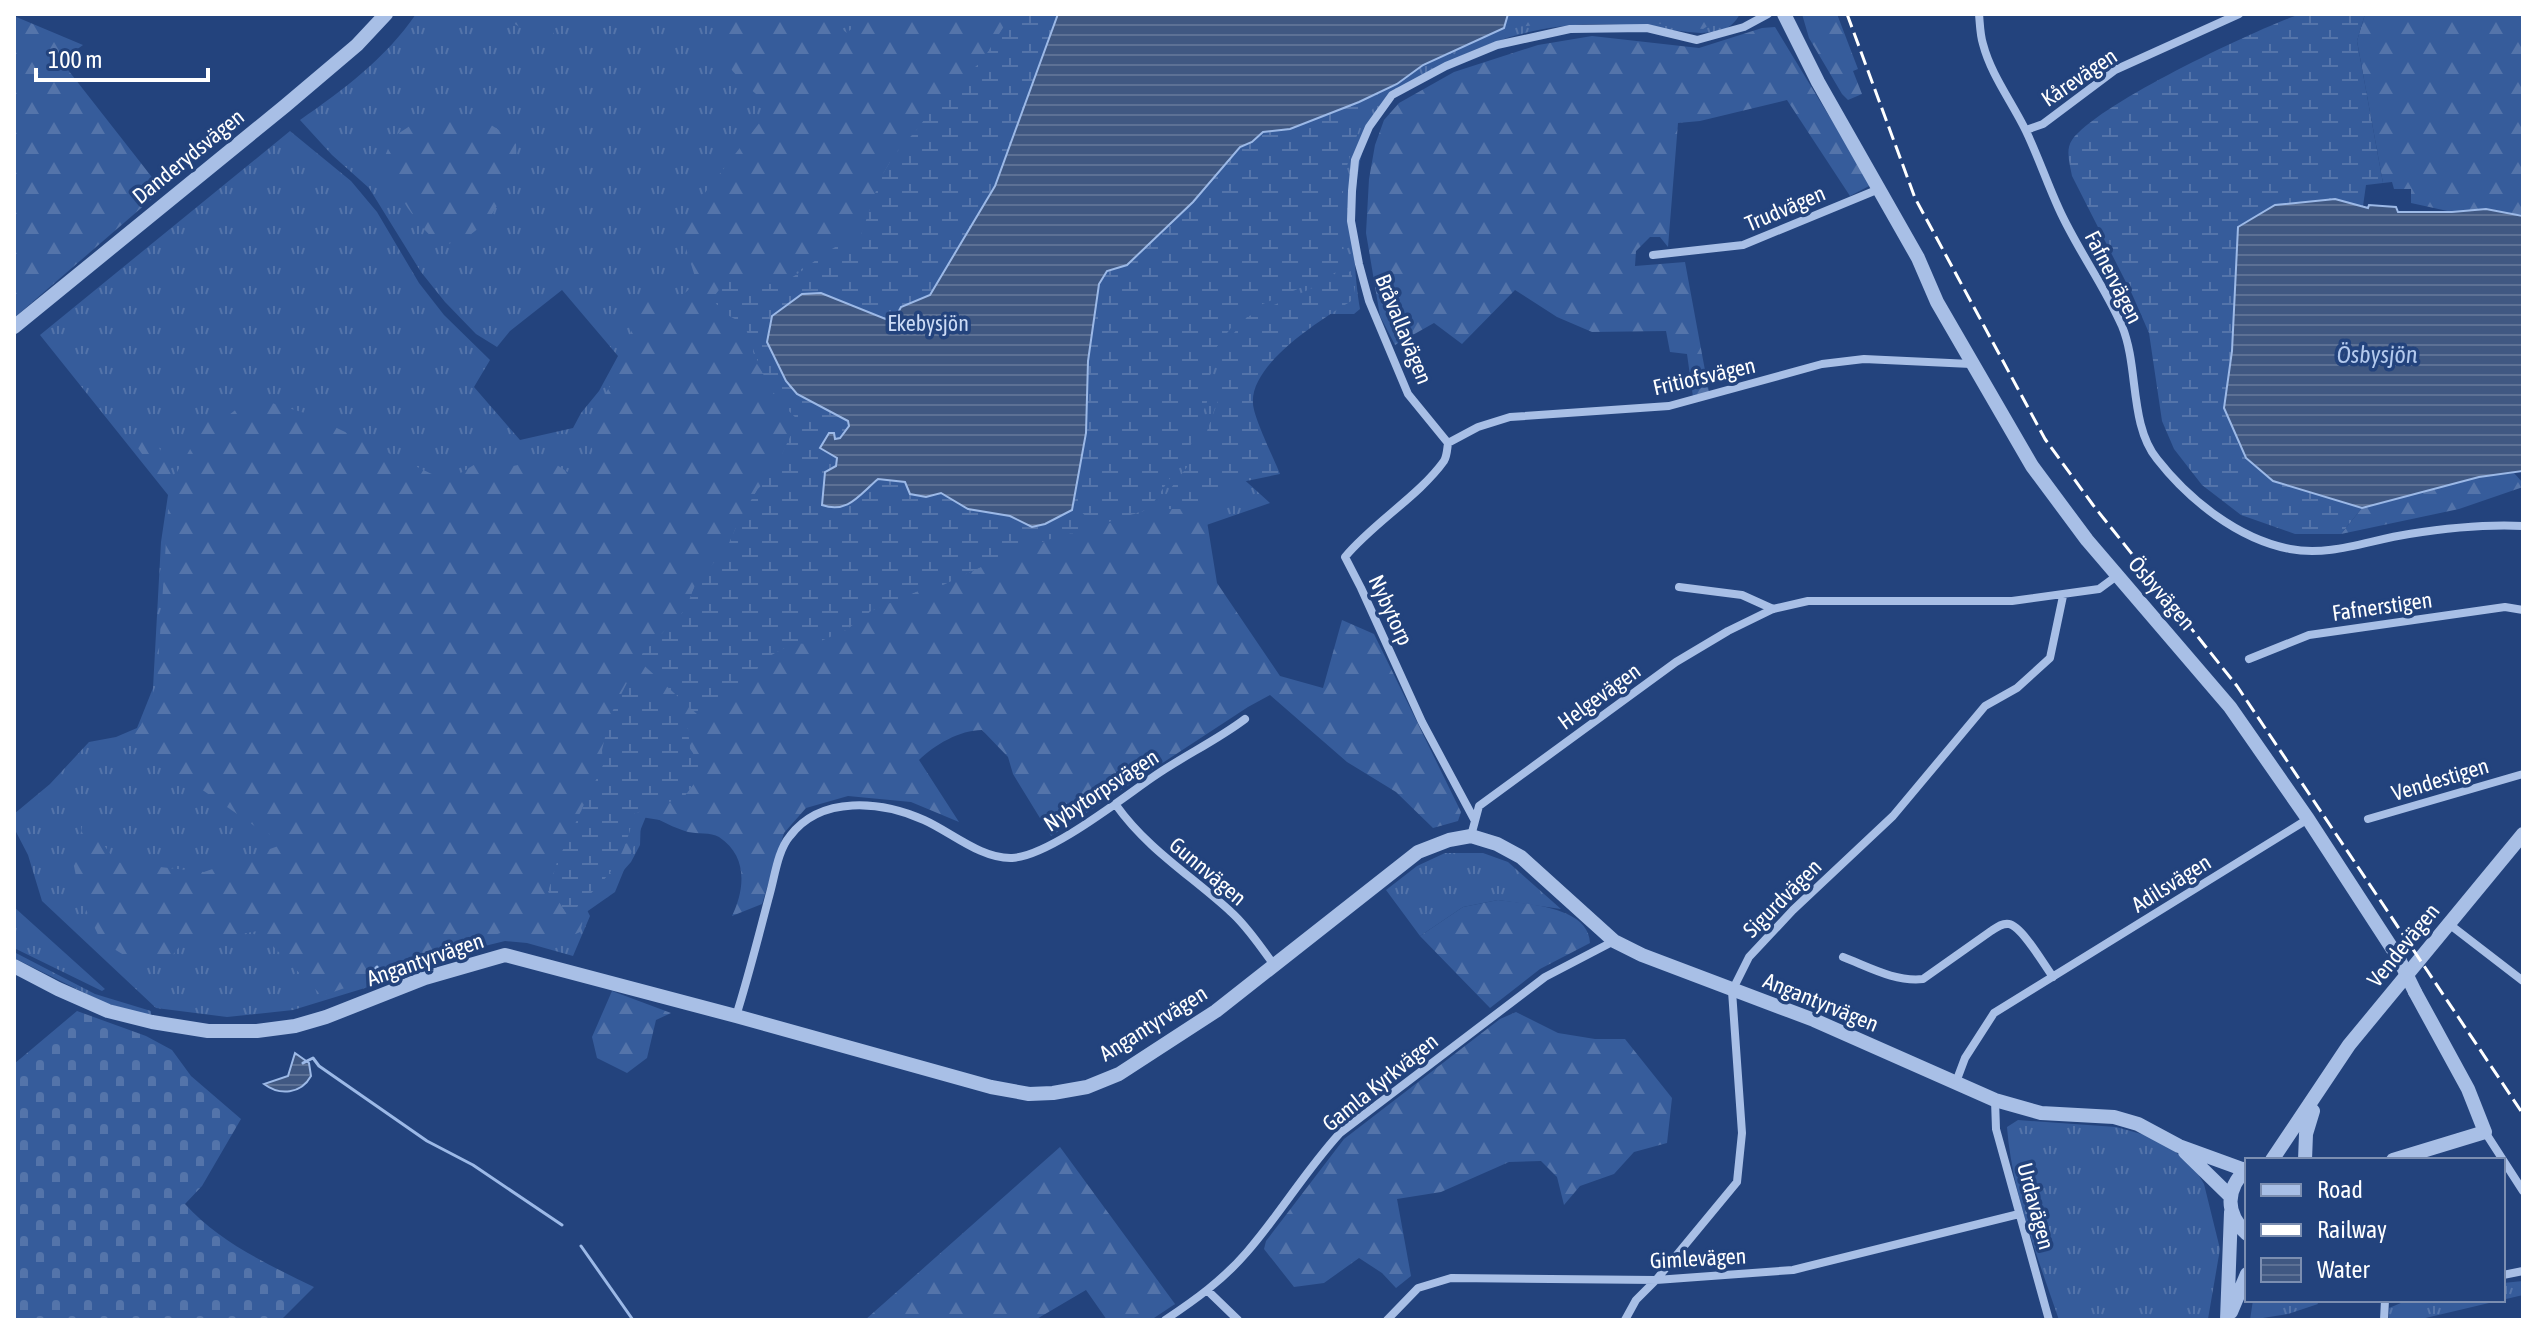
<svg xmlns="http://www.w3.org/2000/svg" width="2537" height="1334" font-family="'Asap Condensed',sans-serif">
	<defs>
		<pattern id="grass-tufts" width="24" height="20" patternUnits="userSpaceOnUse" patternTransform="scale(2)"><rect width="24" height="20" fill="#365c9b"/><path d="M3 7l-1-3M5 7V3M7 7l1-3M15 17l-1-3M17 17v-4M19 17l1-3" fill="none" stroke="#5474aa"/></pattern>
		<pattern id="forest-firs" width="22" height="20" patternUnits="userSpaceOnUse" patternTransform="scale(2)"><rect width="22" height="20" fill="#365c9b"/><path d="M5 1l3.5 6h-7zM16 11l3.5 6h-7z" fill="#5474aa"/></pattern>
		<pattern id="wetland-marsh" width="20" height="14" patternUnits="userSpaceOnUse" patternTransform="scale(2)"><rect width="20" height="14" fill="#365c9b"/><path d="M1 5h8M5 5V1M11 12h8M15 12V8" fill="none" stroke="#5474aa"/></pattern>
		<pattern id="cemetery-stones" width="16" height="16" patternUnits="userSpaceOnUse" patternTransform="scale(2)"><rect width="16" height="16" fill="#365c9b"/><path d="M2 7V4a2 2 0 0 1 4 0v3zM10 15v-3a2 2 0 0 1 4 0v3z" fill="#5474aa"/></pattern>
		<pattern id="water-rules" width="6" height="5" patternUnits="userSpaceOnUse" patternTransform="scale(2)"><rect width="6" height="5" fill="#405882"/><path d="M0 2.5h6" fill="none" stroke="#5d7195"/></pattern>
	</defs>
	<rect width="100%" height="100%" fill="#23437d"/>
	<!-- grass -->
	<path fill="url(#grass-tufts)" d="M416 14H1740C1730 31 1720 32 1701 33 1665 30 1628 23 1592 24 1548 25 1504 36 1463 55 1433 69 1405 83 1383 108 1347 149 1351 257 1360 309L1354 314H1325L1254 367 1217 455 1270 503 1143 547 666 821 641 817 640 845 631 862 615 880 608 897 591 902 586 908 590 916 573 956 527 943 505 941 436 958 365 988 293 1010 227 1017 156 1008 42 901 28 855 14 828V814L50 784 89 742 116 737 137 728 153 688 161 542 168 495 40 335 290 131 351 181 377 212 419 283 444 315 490 360 474 387 520 440 573 428 581 413 599 391 618 356 562 290 510 331 497 347 476 334 445 302 421 272 369 188 332 155 300 120C343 90 386 58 416 14Z
		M1445 853H1483L1508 862 1561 909 1498 900 1463 907 1420 936 1386 890 1417 866Z
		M14 907 105 989 102 991 14 948Z
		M14 952 95 994 151 1011V1016L105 1003 14 958Z
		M2018 1120 2116 1127 2156 1138 2192 1164 2204 1184 2220 1249 2208 1319 2059 1320C2038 1258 2012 1193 2007 1127Z
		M2523 1281V1295L2417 1320H2389V1308L2408 1300H2503V1283Z
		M2253 1300H2316L2318 1304 2288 1314 2250 1320Z"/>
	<!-- forest -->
	<path fill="url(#forest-firs)" fill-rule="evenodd" d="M498 14H552L555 48Z
		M726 14H821L847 33 867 14H1012L982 61 936 101 920 126 895 154 880 179 861 235 845 242 779 283 756 281 742 277 713 299 723 312 744 324 757 364 786 409 799 420 772 475 758 489 740 518 726 550 697 581 685 610 637 659 756 668 773 654 794 643 814 644 846 630 871 611 925 588 941 586 1010 553 1062 535 1087 531 1149 509H1205L1217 583 1280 676 1323 688 1342 620 1374 634 1461 812 1458 821 1433 828 1396 792 1347 762 1270 695 1248 707 1051 836 1013 774 1008 757 982 730C960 730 934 745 919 760L959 822 911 802 848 796 806 808 784 833 762 904 732 916C745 889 748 856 719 837 711 832 697 834 688 832 674 828 660 820 647 814L615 892 585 913 580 932 550 946 506 931 322 996 258 931 181 945 164 965 132 960 101 941 80 897 74 866 84 817 116 862 204 872 287 843 256 827 133 742 134 734 141 725 157 682 169 494 136 445 153 434 173 479 193 444 194 430 204 419 229 415 252 397 308 414 442 479 459 474 477 463 488 471 548 459 590 487 597 480 588 422 618 373 642 297 670 305 697 283 679 226 771 108C744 81 700 54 726 14ZM631 675 688 729 690 749 704 770 681 801 665 802 634 814 628 843 557 861 603 765 622 695Z
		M1530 14H1727L1703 29 1611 18 1504 28Z
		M1802 14H1837L1858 69 1853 71 1862 94 1848 100 1842 94 1809 38Z
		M2365 14H2523V216L2486 209 2452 212 2411 203V189H2394L2392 182 2383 183 2357 41Z
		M14 16 83 45 61 61 162 190 14 318Z
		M1775 27 1871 185 1850 196 1787 100 1700 121 1678 123 1668 247 1660 237H1650L1636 251 1635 266 1685 262 1709 392 1693 397 1687 354 1670 352 1666 331 1592 332 1557 317 1515 290 1462 344 1434 323 1395 345 1380 316 1366 233 1369 179 1375 145 1384 120 1399 103 1454 72 1538 45 1592 36 1699 48 1762 28Z
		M442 116C478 117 490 120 516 144L517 172 488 221 466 238 442 246C414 224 399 194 382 163L393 137 416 122Z
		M2514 473 2523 483V487L2459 509 2341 534 2362 508 2480 477Z
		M1498 900C1525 904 1589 906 1590 943L1540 969 1490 1008 1420 936 1463 907Z
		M612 991 671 1013 656 1020 647 1058 627 1073 597 1058 592 1037Z
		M1516 1012 1558 1033 1595 1039H1625L1672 1098 1667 1143 1634 1152 1614 1174 1580 1186 1564 1205 1557 1177 1541 1161 1509 1162 1441 1192 1397 1199 1411 1276 1396 1288 1382 1273 1359 1258 1324 1283 1294 1287 1264 1249 1266 1241 1344 1139 1500 1019Z
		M1060 1147 1175 1304 1151 1320H1107L1086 1290 1035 1320H865Z"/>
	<!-- wetland -->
	<path fill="url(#wetland-marsh)" d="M1012 14H1058L995 186 930 295 901 307 893 323 821 293 778 365C794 398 817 405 848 421L849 426 838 440 833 437 820 447 837 457 836 466 850 504 877 479 905 482 910 494 926 497 941 493 968 509 1010 516 1032 527 1045 524 1072 510 1087 531 1062 535 1010 553 941 586 925 588 871 611 846 630 814 644 794 643 773 654 740 685 698 715 637 659 685 610 697 581 726 550 740 518 758 489 772 475 798 420C762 386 761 368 744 324L722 312 713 299C734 261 749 289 779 283 795 279 813 261 827 252 838 245 849 240 861 235L880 179 895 154 920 126 936 101 982 61Z
		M2300 14H2365L2357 41 2383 183 2366 185 2363 206 2335 199 2232 351 2224 408 2273 481 2362 508 2341 534H2295L2241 515 2202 485 2174 449 2162 421 2149 333 2132 294 2072 176C2070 164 2065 150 2072 140 2099 103 2253 31 2300 14Z
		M1397 84 1362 120 1344 175 1341 228 1346 268 1242 313 1213 352 1207 402 1188 452 1149 509 1096 526 1073 504 1086 433 1088 361 1099 284 1107 271 1127 265 1153 241 1193 202 1240 147 1252 142 1263 132 1290 128Z
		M1351 271 1356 298C1325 317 1249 363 1253 404 1254 418 1274 459 1280 474L1232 484 1205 509H1155L1200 450 1218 401 1221 349 1247 317Z
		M631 675 688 729 690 749 704 770 681 801 665 802 634 814C622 869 606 878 568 916L559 902 548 892 557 862 603 765 602 750 610 716Z"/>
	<!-- cemetery -->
	<path fill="url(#cemetery-stones)" d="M77 1011 146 1036 172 1050 191 1076 241 1119 202 1186 185 1204C219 1242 269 1265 314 1287L281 1320H14V1064Z"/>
	<!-- water -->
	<path fill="url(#water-rules)" stroke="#9cb9e7" stroke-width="2" d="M1058 14H1508L1504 28 1423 65 1397 84 1359 102 1290 129 1263 132 1252 142 1240 147 1193 202 1127 265 1107 271 1099 284 1088 361 1086 433 1072 510 1045 524 1032 527 1010 516 968 509 941 493 926 497 910 494 905 482 878 479C859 495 848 514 822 505L825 472 836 466 837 458 820 448 829 433H834L835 439 840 438 849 426 848 421 797 394 786 381 767 342 772 316 802 294 821 293 893 322 901 307 930 295 995 186Z
		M2335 199 2368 208 2369 205 2396 207 2398 212H2452L2486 209 2523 216V471L2479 477 2362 508 2273 481 2246 458 2224 408 2232 351 2238 227 2275 205Z
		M295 1053 309 1063 311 1076C301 1094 280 1096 264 1084L288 1076Z"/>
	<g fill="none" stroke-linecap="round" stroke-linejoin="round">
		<!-- stream -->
		<path stroke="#9cb9e7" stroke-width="3" d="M372 973 377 967
			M303 1063 313 1058 319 1066 427 1141 473 1165 562 1225
			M581 1246 633 1320"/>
		<!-- minor -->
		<path stroke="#a8bfe6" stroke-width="8" d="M1979 14C1980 24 1980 35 1983 44 1991 75 2012 102 2026 131 2038 156 2047 183 2059 209 2077 249 2104 285 2122 326 2139 367 2129 424 2157 459 2189 500 2238 539 2290 549 2330 557 2369 540 2409 534 2447 528 2485 524 2523 526
			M2026 130 2043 124 2115 70 2239 14
			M1653 255 1743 245 1879 189
			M1448 443 1408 394 1369 301 1359 264 1351 221 1352 191 1355 160 1369 127 1392 95 1446 66 1497 45 1570 29 1647 28 1697 40 1744 27 1768 14
			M1448 443 1478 427 1510 417 1669 406 1822 364 1864 359 1971 364
			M1448 443C1447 450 1447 456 1444 461 1419 496 1373 523 1345 557L1361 588 1422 722 1474 819
			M1679 587 1742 595 1773 609
			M2249 659 2309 635 2505 607 2523 610
			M1116 805C1148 850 1192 876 1231 912 1248 927 1261 948 1275 966
			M2368 819 2523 774
			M1471 836 1479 806 1676 662 1728 631 1773 609 1808 601H2012L2099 589 2118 575
			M2449 924 2523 981
			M1843 957C1869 967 1895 982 1923 979L1991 931C1997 927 2002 923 2009 924 2022 926 2044 965 2053 977
			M736 1016C749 975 759 934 770 893 775 875 778 850 790 836 821 795 881 801 924 820 951 832 981 859 1012 858 1049 856 1121 799 1153 777 1183 756 1216 741 1245 719
			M1956 1082 1965 1058 1994 1013 2308 819
			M1995 1100 1996 1129 2049 1320
			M2485 1132 2523 1191
			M2503 1275 2523 1271
			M1208 1291 1238 1320
			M1165 1320C1195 1300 1223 1280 1247 1252 1280 1214 1306 1170 1340 1133L1545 977 1614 941
			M1387 1320 1418 1288 1451 1278 1656 1280 1793 1270 2019 1214
			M1625 1320 1636 1300 1656 1280 1737 1182 1742 1133 1732 991 1749 957 1793 910 1893 816 1985 706 2017 688 2050 658 2063 596
			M2384 1320 2385 1300"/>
		<!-- tertiary -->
		<path stroke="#a8bfe6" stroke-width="14" d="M1784 14 1818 82 1918 258 1937 302 2032 466 2087 540 2230 707 2308 819 2399 959
			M14 327 285 106 357 45 386 14
			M14 966 58 989 108 1011 152 1022 208 1031H257L295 1026 326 1017 425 978 505 955 736 1016 991 1087 1029 1094 1053 1093 1087 1087 1119 1074 1216 1011 1418 852 1449 840 1471 836 1497 844 1521 857 1614 941 1642 955 1814 1020 1995 1100 2041 1113 2114 1117 2138 1124 2179 1146 2245 1170
			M2185 1152 2229 1195
			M2272 1160 2349 1045 2523 834
			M2305 1160 2306 1134 2313 1111
			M2393 1160 2485 1132 2468 1089 2415 992
			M2247 1168C2225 1190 2225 1213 2247 1234
			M2231 1312 2247 1274
			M2227 1320 2231 1212"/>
		<!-- rail -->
		<path stroke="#fff" stroke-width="3" stroke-dasharray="14 6" stroke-linecap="butt" d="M1847 14 1915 198 2045 439 2093 505 2237 686 2523 1114"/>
		<!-- tertiary-bridge -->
		<path stroke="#a8bfe6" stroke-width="14" d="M2399 959 2415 992"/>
	</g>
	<g text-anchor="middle" stroke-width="7" stroke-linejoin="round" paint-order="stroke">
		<!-- street labels -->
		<g font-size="22" fill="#fff" stroke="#23437d">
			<text transform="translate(2079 77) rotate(-34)" y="8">Kårevägen</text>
			<text transform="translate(188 156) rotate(-39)" y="8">Danderydsvägen</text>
			<text transform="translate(1785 208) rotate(-23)" y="8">Trudvägen</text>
			<text transform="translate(2114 277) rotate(63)" y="8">Fafnervägen</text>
			<text transform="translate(1404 329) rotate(68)" y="8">Bråvallavägen</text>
			<text transform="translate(1704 376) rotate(-13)" y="8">Fritiofsvägen</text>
			<text transform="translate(2162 593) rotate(49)" y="8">Ösbyvägen</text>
			<text transform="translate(2382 606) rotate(-8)" y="8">Fafnerstigen</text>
			<text transform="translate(1391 610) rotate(65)" y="8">Nybytorp</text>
			<text transform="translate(1599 696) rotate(-36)" y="8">Helgevägen</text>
			<text transform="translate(2440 779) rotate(-17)" y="8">Vendestigen</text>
			<text transform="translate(1101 790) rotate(-33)" y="8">Nybytorpsvägen</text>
			<text transform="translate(1208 871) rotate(40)" y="8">Gunnvägen</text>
			<text transform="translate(2171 883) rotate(-32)" y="8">Adilsvägen</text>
			<text transform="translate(1782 898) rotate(-45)" y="8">Sigurdvägen</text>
			<text transform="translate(2403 945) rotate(-51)" y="8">Vendevägen</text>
			<text transform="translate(425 959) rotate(-19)" y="8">Angantyrvägen</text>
			<text transform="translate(1821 1002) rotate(22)" y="8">Angantyrvägen</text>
			<text transform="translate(1153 1023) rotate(-32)" y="8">Angantyrvägen</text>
			<text transform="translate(1380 1082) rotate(-39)" y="8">Gamla Kyrkvägen</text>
			<text transform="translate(2036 1206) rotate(75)" y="8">Urdavägen</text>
			<text transform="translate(1698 1258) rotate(-3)" y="8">Gimlevägen</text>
		</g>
		<!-- park labels -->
		<g font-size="22" fill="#cbdaf5" stroke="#23437d">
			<text x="928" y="331">Ekebysjön</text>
		</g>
		<!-- water labels -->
		<g font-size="24" font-style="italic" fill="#b3c9ed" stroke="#23437d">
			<text x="2377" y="363">Ösbysjön</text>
		</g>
	</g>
	<!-- border -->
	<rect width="2537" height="1334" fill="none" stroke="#ffffff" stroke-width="32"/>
	<!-- legend -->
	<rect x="2245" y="1158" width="260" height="144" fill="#23437d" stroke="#7b8eb1" stroke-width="2"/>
	<rect x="2261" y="1184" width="40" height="12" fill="#a8bfe6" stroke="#7b8eb1" stroke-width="2"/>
	<text x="2317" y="1198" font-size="24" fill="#ffffff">Road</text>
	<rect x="2261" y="1224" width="40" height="12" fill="#ffffff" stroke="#7b8eb1" stroke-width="2"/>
	<text x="2317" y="1238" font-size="24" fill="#ffffff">Railway</text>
	<rect x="2261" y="1258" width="40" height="24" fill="url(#water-rules)" stroke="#7b8eb1" stroke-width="2"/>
	<text x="2317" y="1278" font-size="24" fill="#ffffff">Water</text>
	<!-- scale -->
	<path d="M36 68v12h172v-12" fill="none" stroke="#ffffff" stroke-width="4"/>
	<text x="48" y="68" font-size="24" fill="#ffffff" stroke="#23437d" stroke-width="6" paint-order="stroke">100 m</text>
</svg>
